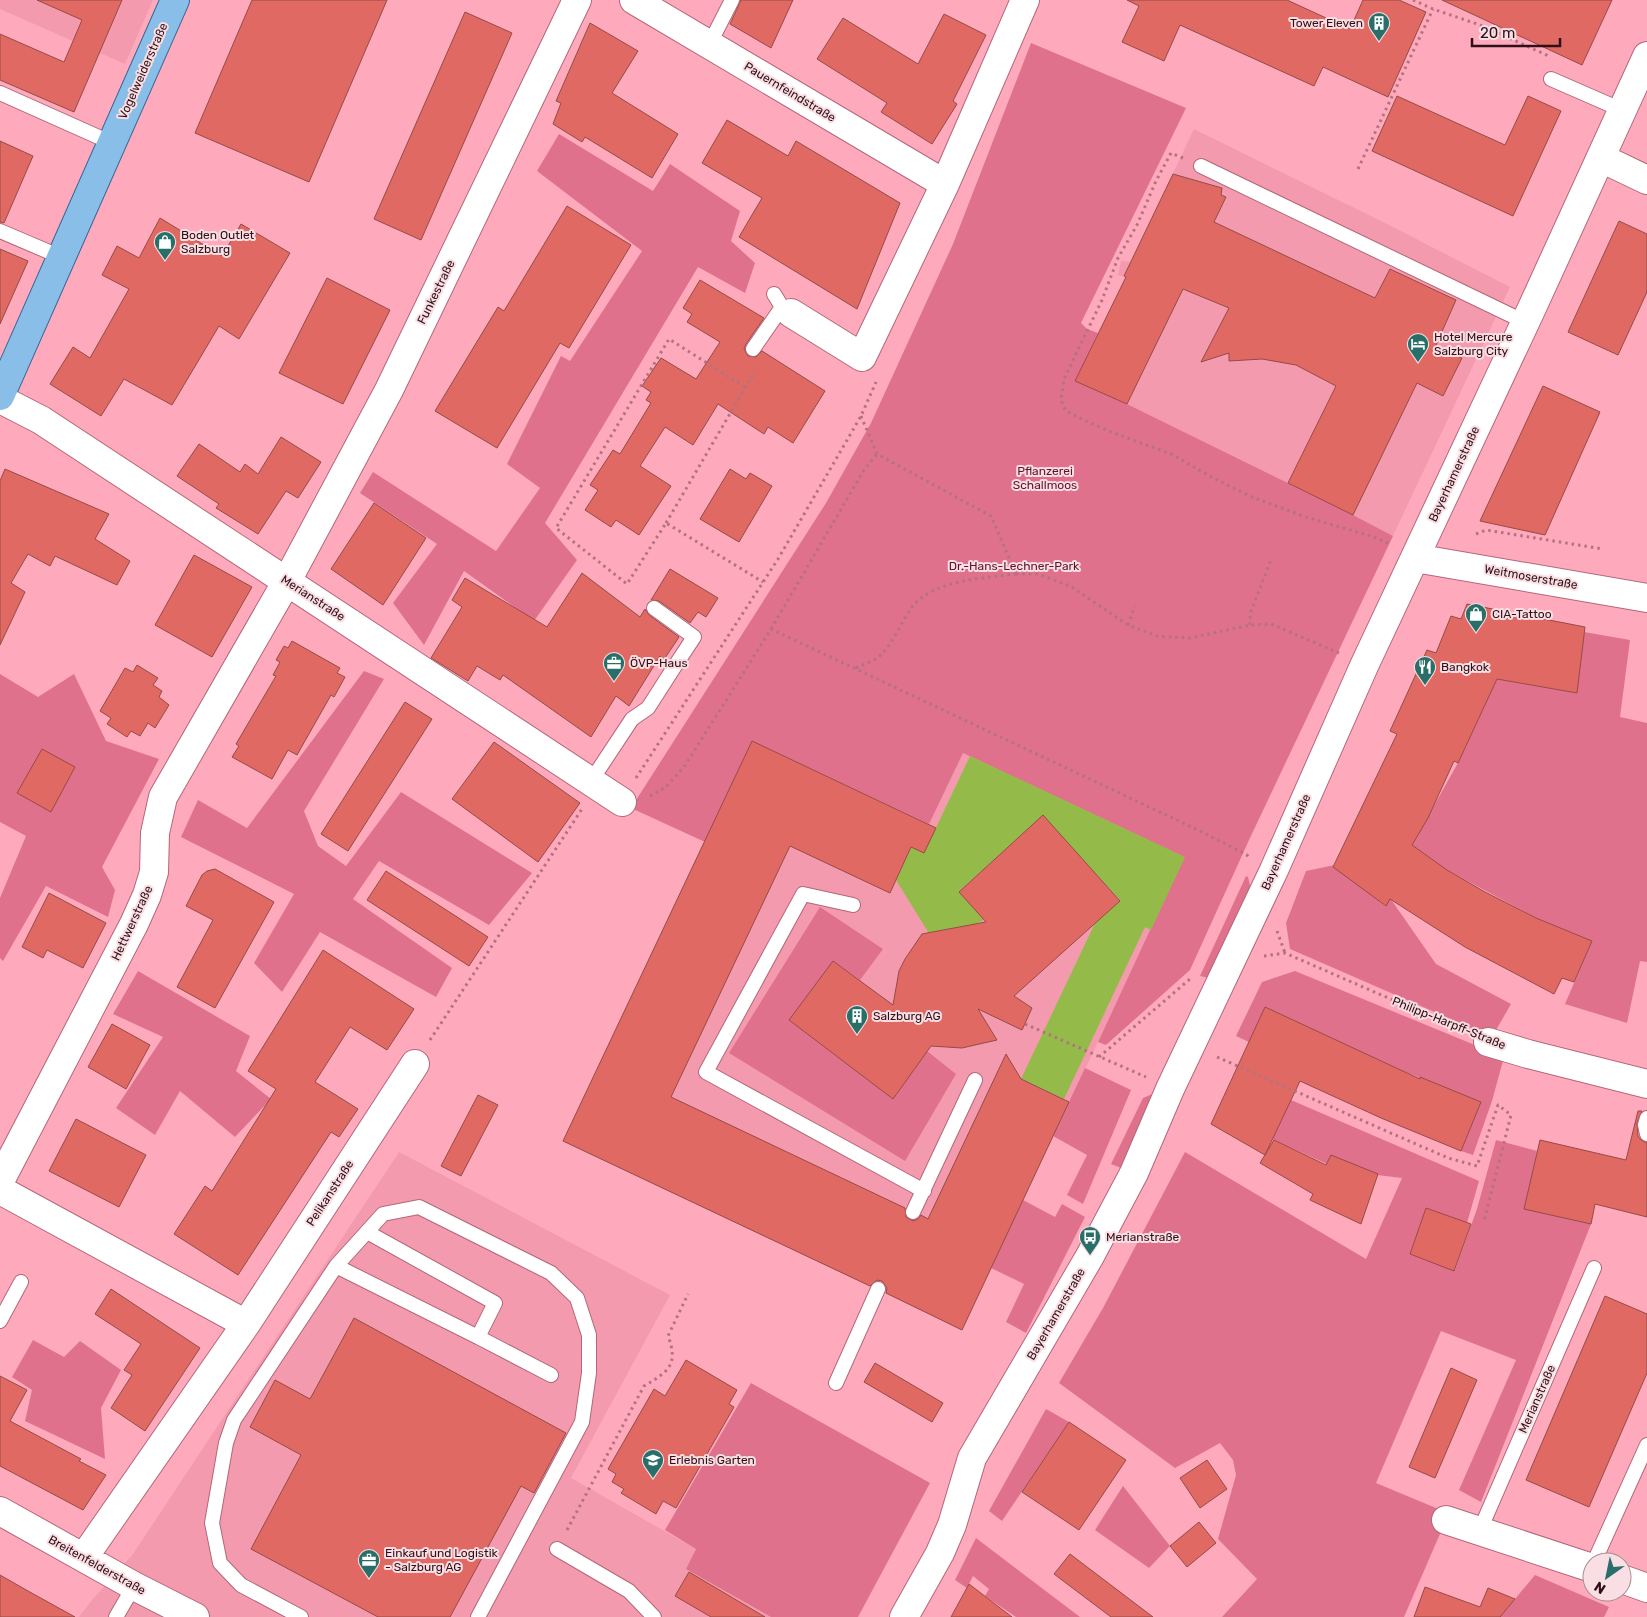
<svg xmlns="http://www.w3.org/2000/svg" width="1647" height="1617" font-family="Rubik,sans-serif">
	<rect width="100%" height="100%" fill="#feaabc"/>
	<!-- built -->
	<path fill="#f49aae" d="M0 0H153L125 64 0 9Z
		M1194 129 1385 223 1510 287 1393 536 1353 515 1127 404 1075 381 1126 277 1118 275 1121 261 1131 262Z
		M752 741 963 753 1185 857 962 1330 563 1141Z
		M399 1152 670 1295 571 1478 696 1549 687 1569 771 1617H79L92 1600 133 1554Z"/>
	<!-- green -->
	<path fill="#e0718d" d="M1031 43 1186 108 1081 323 1087 329 1098 333 1075 381 1127 404 1353 515 1393 536 1249 840 1190 970 1106 1045 1098 1042 1184 857 963 753 929 824 752 741 705 842 631 808 826 503 871 423 953 244Z
		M559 134 653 191 670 164 740 211 731 241 755 263 745 293 698 267 545 523 577 560 534 621 464 571 424 645 393 603 437 544 360 493 373 472 496 551 540 488 507 464 561 356 570 361 642 251 537 171Z
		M1584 632 1630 640 1620 717 1647 723V962L1640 961 1627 1023 1565 1004 1592 941 1536 918 1447 870 1412 845 1459 761 1497 679 1576 693Z
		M364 671 384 679 304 811 318 846 346 866 401 792 532 873 489 925 379 861 353 899 452 968 436 997 320 932 282 992 254 963 294 894 181 837 198 800 247 828Z
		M0 674 38 697 74 674 106 741 159 759 102 867 115 890 108 917 46 886 3 961 0 958V898L26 836 0 822Z
		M1335 865 1385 906 1390 898 1436 964 1511 1004 1492 1037 1290 949 1286 923 1306 871Z
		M1246 876 1248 877 1251 890 1209 978 1200 976Z
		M820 907 883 949 860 980 833 961 789 1020 893 1099 927 1051 956 1074 905 1161 729 1053Z
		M138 971 250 1036 236 1071 271 1099 235 1137 180 1091 155 1135 116 1108 163 1037 113 1014Z
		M1295 971 1504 1057 1492 1101 1473 1155 1461 1151 1481 1102 1403 1071 1265 1007 1249 1042 1236 1036 1262 982Z
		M1085 1068 1131 1090 1083 1204 1067 1195 1087 1155 1053 1136Z
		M1157 1092 1121 1168 1111 1164 1143 1098Z
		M1291 1100 1479 1181 1467 1223 1426 1208 1410 1254 1455 1270 1477 1209 1496 1140 1537 1151 1525 1209 1591 1224 1481 1502 1459 1490 1516 1360 1441 1331 1376 1483 1448 1513 1446 1520 1404 1617H1222L1257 1579 1218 1539 1236 1475 1233 1460 1220 1443 1175 1468 1059 1383 1103 1308 1185 1152 1366 1259 1402 1178 1377 1175 1331 1155 1327 1164 1272 1139Z
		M1023 1200 1055 1217 1062 1204 1085 1217 1026 1333 1006 1322 1024 1284 991 1268Z
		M33 1340 64 1357 80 1341 121 1370 101 1408 105 1459 25 1421 32 1390 12 1377Z
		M751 1383 930 1483 858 1617H771L686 1569 696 1549 665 1530Z
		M1046 1409 1069 1422 1002 1521 989 1511Z
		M1123 1486 1170 1546 1149 1568 1095 1530Z
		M976 1538 1080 1617H1016L985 1596 989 1589 973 1576 967 1588 955 1580Z
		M1535 1575 1609 1607 1604 1617H1500Z"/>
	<!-- water -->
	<path fill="#94bb49" d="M970 756 1185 857 1151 930 1145 927 1064 1099 1021 1079 1095 923 1120 900 1043 816 959 891 984 920 966 929 954 928 942 930 930 935 896 880 920 828 917 850 924 853Z"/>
	<!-- building -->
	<path fill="#e06a63" stroke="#954a45" d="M37 0H122L74 112 0 80V34L64 62 82 20Z
		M252 0H387L309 182 195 133Z
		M741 0H793L771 48 730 24Z
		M1127 0H1287L1350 29 1363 0H1399L1426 12 1388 97 1323 67 1314 86 1180 25 1164 61 1122 42 1139 6Z
		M1442 0H1612L1582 65Z
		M465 12 512 33 421 240 374 219Z
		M944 14 986 35 953 101 957 104 932 144 881 112 887 103 817 59 843 18 918 64Z
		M590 23 638 51 612 93 678 134 652 178 585 137 582 142 553 124 561 103 556 101Z
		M1397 96 1505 145 1528 96 1561 111 1513 216 1372 151Z
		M727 120 788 156 796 141 900 203 857 309 739 237 762 198 702 163Z
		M0 141 33 156 4 223 0 222Z
		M1173 174 1222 188 1221 195 1226 197 1214 222 1375 298 1390 269 1456 300 1436 345 1462 358 1443 396 1417 383 1353 515 1288 483 1336 386 1296 365 1262 359 1229 361V353L1201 362 1229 308 1183 289 1127 404 1075 381 1126 277 1124 276Z
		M567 206 631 245 569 348 560 343 497 448 435 411 498 307 504 311Z
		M160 218 222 256 241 224 290 253 239 339 219 326 172 405 124 379 101 416 50 384 73 347 90 358 129 289 102 275 117 246 139 258Z
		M1619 221 1647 234V292L1618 355 1568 332Z
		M0 249 28 261 0 324Z
		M327 278 390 310 343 404 279 373Z
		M700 280 764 318 746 344 744 349 748 356 756 357 762 351 825 391 793 443 768 427 764 434 718 404 693 445 665 427 640 466 671 486 639 535 616 520 611 527 585 510 598 490 590 485 613 450 620 454 651 403 646 400 651 392 642 386 661 358 696 379 720 342 687 322 692 314 683 308Z
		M1543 386 1600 412 1545 535 1480 521Z
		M281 437 321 462 298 498 286 491 258 534 216 508 219 504 177 476 199 444 240 472 245 464 258 474Z
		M5 469 109 514 95 539 130 561 117 585 55 556 50 566 28 554 11 583 25 592 0 645V481Z
		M730 469 746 479 750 473 772 486 739 542 700 519Z
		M374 503 426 538 383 605 331 569Z
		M194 555 252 587 212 657 155 625Z
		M670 569 718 598 706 617 698 612 690 623 659 601 651 600Z
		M582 573 640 617 645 609 649 615 679 637 663 661 660 656 629 706 616 696 591 737 503 675 500 680 477 666 468 681 431 658 462 607 452 600 465 578 547 627Z
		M1467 604 1585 627 1577 693 1497 679 1458 763 1454 761 1428 818 1412 845 1447 870 1485 892 1536 918 1592 941 1574 982 1562 978 1554 994 1465 947 1390 899 1386 906 1333 867 1397 734 1390 731 1427 650 1436 653 1451 616 1461 619Z
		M292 641 340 668 337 673 345 677 334 697 331 695 297 755 288 750 272 779 232 757 239 746 236 744 276 676 273 675 280 662 276 660 284 646 288 648Z
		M137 665 158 678 153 685 162 691 159 697 169 705 155 728 148 723 140 736 131 731 127 737 107 724 111 718 100 711 125 668 133 672Z
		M405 702 432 719 348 851 321 834Z
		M752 741 936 828 924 853 911 847 890 893 790 846 671 1097 905 1208 906 1217 913 1221 918 1219 921 1215 928 1219 1006 1054 1021 1079 1069 1102 962 1330 886 1293 887 1288 882 1281 877 1280 870 1286 563 1141Z
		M494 742 580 803 538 862 452 799Z
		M42 749 75 767 51 812 17 793Z
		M1043 815 1120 901 1014 996 1032 1008 1022 1030 978 1009 997 1040 962 1048 931 1046 893 1099 789 1020 833 961 893 1005 899 971 905 959 922 934 986 922 959 892Z
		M215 869 274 902 215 1008 177 987 213 920 186 906 202 875 207 871Z
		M386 871 488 937 469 966 367 900Z
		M49 893 106 923 83 968 47 950 43 958 22 947Z
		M323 950 414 1009 387 1050 350 1027 315 1082 358 1109 339 1137 331 1132 238 1275 174 1234 205 1186 212 1191 276 1089 248 1071Z
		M1265 1007 1420 1079V1077L1481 1102 1461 1151 1381 1118 1300 1081 1265 1155 1211 1124Z
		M112 1024 150 1045 126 1089 88 1067Z
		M478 1095 498 1105 461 1176 441 1166Z
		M1638 1111H1642L1637 1123 1638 1136 1641 1140 1647 1143V1217L1595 1204 1591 1224 1524 1209 1540 1140 1626 1160Z
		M76 1119 146 1155 119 1207 49 1171Z
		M1274 1140 1326 1165 1331 1155 1378 1174 1361 1224 1310 1200 1313 1194 1260 1163Z
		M1426 1208 1471 1224 1454 1271 1410 1254Z
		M111 1289 200 1348 145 1431 111 1408 132 1375 124 1370 141 1344 95 1314Z
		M1605 1296 1647 1314V1373L1589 1507 1526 1480Z
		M354 1318 566 1433 534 1493 521 1486 450 1617H378L251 1549 301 1455 250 1427 275 1380 310 1399Z
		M686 1360 737 1390 729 1404 734 1407 676 1508 663 1501 656 1514 621 1493 624 1489 612 1482 616 1474 608 1469 654 1389 665 1396Z
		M875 1363 943 1403 932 1422 864 1382Z
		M1451 1368 1477 1380 1435 1478 1409 1467Z
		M0 1376 27 1390 10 1421 81 1459 79 1461 106 1475 83 1510 0 1466Z
		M1069 1422 1126 1460 1079 1530 1022 1492Z
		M1207 1460 1227 1489 1200 1508 1180 1478Z
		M1199 1522 1216 1543 1187 1567 1170 1546Z
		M1070 1554 1095 1573 1153 1617H1111L1054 1574Z
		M689 1572 765 1617H711L675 1596Z
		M0 1575 28 1591 75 1617H0Z
		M969 1584 1012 1617H951Z
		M1425 1587 1480 1607 1488 1588 1515 1599 1500 1617H1414Z"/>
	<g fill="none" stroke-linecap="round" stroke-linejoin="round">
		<!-- lane casing -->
		<g stroke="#b46779" stroke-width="16">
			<path id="lane" d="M709 45 732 0
				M1551 79 1622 110
				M0 93 112 143
				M1201 166 1525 322
				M0 231 61 257
				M774 294 782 307 788 312
				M753 349 782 307
				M591 781 632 719 648 708 673 669 694 637 654 608
				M853 905 803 894 706 1072 924 1191
				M1647 1118 1645 1125 1647 1134
				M913 1212 975 1080
				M336 1266 478 1337 495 1303 367 1232
				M0 1321 21 1282
				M478 1337 551 1375
				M836 1383 878 1289
				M1480 1530 1594 1268
				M557 1549 629 1591 654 1617
				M1594 1562 1647 1445
				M116 1617 134 1586
				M301 1617 241 1585 220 1563 212 1523 226 1443 234 1420 336 1266 383 1214 419 1207 551 1273 577 1298 589 1335V1373L582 1422 478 1617"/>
		</g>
		<!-- street casing -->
		<g stroke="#b46779" stroke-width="30">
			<path id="street" d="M634 0 945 184 1025 0
				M1601 158 1647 180
				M791 313 862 357 945 184
				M0 399 41 420 622 802
				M1415 558 1647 598
				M1488 1042 1528 1054 1647 1084
				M0 1181 134 924 147 895 154 872 155 833 163 797 287 581 389 390 577 0
				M0 1190 246 1324
				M0 1511 134 1586 195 1617
				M1446 1520 1592 1568
				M84 1557 246 1324 415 1064
				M1622 1579 1647 1588
				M904 1617 940 1553 952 1525 972 1458 1090 1256 1134 1173 1170 1089 1274 870 1364 666 1531 310 1647 56"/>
		</g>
		<!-- primary casing -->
		<g stroke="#356495" stroke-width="30">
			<path id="primary" d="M0 396 175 0"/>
		</g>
		<!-- path -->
		<path stroke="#b37280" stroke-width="3" stroke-dasharray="2.5 4" stroke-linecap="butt" d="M1413 0 1433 9 1480 25 1551 57
			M1183 158 1171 153 1156 181 1137 225 1118 258 1102 300 1064 379 1061 399 1063 406 1066 411 1084 420 1111 432 1171 454 1215 479 1252 497 1306 517 1374 537 1390 544
			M1358 169 1433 9
			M745 387 669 339 556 528 627 584 666 523 763 582
			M861 416 877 454 991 516 1016 574H1038L1070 586 1128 625 1157 636 1190 638 1250 625 1271 624 1339 653
			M666 523 755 371
			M1476 534 1486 530 1603 549
			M1128 625 1135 606
			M1250 625V614L1272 557
			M771 629 864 470 877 454
			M856 668C862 665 868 663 874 660 892 649 899 624 912 607 933 580 984 578 1016 574
			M636 778 778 559 861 416 876 382
			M650 796 666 787 684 767 771 629 1200 831 1247 855 1248 857
			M1277 931 1285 953
			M1264 956 1285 953 1464 1031
			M1025 1024 1146 1077
			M430 1040 582 809
			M1099 1057 1190 979
			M1217 1057 1448 1158 1477 1166 1498 1105 1511 1115 1484 1221
			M567 1530 644 1386C668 1372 679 1365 668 1336L688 1294"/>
		<!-- lane -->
		<use href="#lane" stroke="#fff" stroke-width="14"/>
		<!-- street -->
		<use href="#street" stroke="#fff" stroke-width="28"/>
		<!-- primary -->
		<use href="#primary" stroke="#88bee8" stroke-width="28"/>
	</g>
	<!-- icons -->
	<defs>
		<g id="building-pin" transform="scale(1.125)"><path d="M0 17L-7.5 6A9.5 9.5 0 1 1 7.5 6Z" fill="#276f68" stroke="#f9dee3"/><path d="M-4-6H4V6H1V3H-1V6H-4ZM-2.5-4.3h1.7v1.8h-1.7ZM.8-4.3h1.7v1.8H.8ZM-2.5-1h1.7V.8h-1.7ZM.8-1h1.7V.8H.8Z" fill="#fff"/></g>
		<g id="shop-pin" transform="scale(1.125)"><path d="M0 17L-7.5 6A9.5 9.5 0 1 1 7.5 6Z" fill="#276f68" stroke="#f9dee3"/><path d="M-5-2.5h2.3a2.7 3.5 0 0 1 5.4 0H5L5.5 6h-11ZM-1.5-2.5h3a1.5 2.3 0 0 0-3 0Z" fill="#fff"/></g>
		<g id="hotel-pin" transform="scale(1.125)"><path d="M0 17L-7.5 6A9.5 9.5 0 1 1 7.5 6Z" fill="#276f68" stroke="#f9dee3"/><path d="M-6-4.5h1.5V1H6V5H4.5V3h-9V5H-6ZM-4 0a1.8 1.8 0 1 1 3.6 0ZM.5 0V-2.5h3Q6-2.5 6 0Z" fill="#fff"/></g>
		<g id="office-pin" transform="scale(1.125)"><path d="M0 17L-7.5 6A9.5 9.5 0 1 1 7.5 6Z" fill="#276f68" stroke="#f9dee3"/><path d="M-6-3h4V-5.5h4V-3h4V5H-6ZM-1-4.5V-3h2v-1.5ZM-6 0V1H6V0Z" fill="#fff"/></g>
		<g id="restaurant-pin" transform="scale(1.125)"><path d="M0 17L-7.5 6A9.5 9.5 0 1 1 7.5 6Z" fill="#276f68" stroke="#f9dee3"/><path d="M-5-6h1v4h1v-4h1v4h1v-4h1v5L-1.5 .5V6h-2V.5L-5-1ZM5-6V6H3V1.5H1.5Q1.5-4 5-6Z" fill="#fff"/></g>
		<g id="bus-pin" transform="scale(1.125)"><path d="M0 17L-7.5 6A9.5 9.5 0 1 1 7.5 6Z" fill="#276f68" stroke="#f9dee3"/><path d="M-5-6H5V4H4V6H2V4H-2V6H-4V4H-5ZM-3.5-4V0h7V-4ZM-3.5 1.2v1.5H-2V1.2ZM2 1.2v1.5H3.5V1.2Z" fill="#fff"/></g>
		<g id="school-pin" transform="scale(1.125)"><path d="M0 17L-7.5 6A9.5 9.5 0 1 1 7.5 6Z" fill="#276f68" stroke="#f9dee3"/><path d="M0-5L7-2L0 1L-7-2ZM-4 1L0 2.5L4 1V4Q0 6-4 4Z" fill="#fff"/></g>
	</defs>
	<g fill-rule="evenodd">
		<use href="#building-pin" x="1379" y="23"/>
		<use href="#shop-pin" x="165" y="242"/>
		<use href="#hotel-pin" x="1418" y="344"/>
		<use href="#shop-pin" x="1476" y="614"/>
		<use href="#office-pin" x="614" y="663"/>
		<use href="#restaurant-pin" x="1425" y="667"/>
		<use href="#building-pin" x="857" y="1016"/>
		<use href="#bus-pin" x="1090" y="1237"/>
		<use href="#school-pin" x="653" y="1460"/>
		<use href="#office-pin" x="369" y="1560"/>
	</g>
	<g text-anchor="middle" stroke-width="4" stroke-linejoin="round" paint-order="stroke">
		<!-- poi labels -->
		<g font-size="12" fill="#2f1018" stroke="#f9dee3" text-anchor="start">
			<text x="1363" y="27" text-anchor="end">Tower Eleven</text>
			<text x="181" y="239">Boden Outlet<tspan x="181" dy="14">Salzburg</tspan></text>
			<text x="1434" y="341">Hotel Mercure<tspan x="1434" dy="14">Salzburg City</tspan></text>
			<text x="1492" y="618">CIA-Tattoo</text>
			<text x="630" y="667">ÖVP-Haus</text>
			<text x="1441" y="671">Bangkok</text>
			<text x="873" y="1020">Salzburg AG</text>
			<text x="1106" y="1241">Merianstraße</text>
			<text x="669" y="1464">Erlebnis Garten</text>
			<text x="385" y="1557">Einkauf und Logistik<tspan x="385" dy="14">- Salzburg AG</tspan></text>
		</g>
		<!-- street labels -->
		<g font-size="12" fill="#2f1018" stroke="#f9dee3">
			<text transform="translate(143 71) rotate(-66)" y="4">Vogelweiderstraße</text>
			<text transform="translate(790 92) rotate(31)" y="4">Pauernfeindstraße</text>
			<text transform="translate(436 292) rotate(-64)" y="4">Funkestraße</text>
			<text transform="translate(1454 474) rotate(-65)" y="4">Bayerhamerstraße</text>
			<text transform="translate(1531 577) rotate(10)" y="4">Weitmoserstraße</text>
			<text transform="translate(313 598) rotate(33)" y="4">Merianstraße</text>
			<text transform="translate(1286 842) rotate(-66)" y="4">Bayerhamerstraße</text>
			<text transform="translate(132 923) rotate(-65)" y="4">Hettwerstraße</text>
			<text transform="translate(1449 1023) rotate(22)" y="4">Philipp-Harpff-Straße</text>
			<text transform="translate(330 1193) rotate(-57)" y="4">Pelikanstraße</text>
			<text transform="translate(1056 1314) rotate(-60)" y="4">Bayerhamerstraße</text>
			<text transform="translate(1537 1399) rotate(-66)" y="4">Merianstraße</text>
			<text transform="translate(97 1565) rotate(29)" y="4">Breitenfelderstraße</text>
		</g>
		<!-- park labels -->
		<g font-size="12" fill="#5d132c" stroke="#f9dee3">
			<text x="1045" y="475">Pflanzerei<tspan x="1045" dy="14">Schallmoos</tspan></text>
			<text x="1014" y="570">Dr.-Hans-Lechner-Park</text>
		</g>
	</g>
	<!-- north arrow -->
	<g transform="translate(1607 1577) rotate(213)"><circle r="24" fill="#f9dee3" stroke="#a88c92"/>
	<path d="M0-4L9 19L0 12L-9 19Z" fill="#276f68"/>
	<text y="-8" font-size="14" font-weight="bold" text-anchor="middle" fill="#2f1018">N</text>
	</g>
	<!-- scale -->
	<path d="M1472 38v8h88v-8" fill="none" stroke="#2f1018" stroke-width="2.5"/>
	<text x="1480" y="38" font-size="15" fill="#2f1018" stroke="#f9dee3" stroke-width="4" paint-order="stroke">20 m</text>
</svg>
